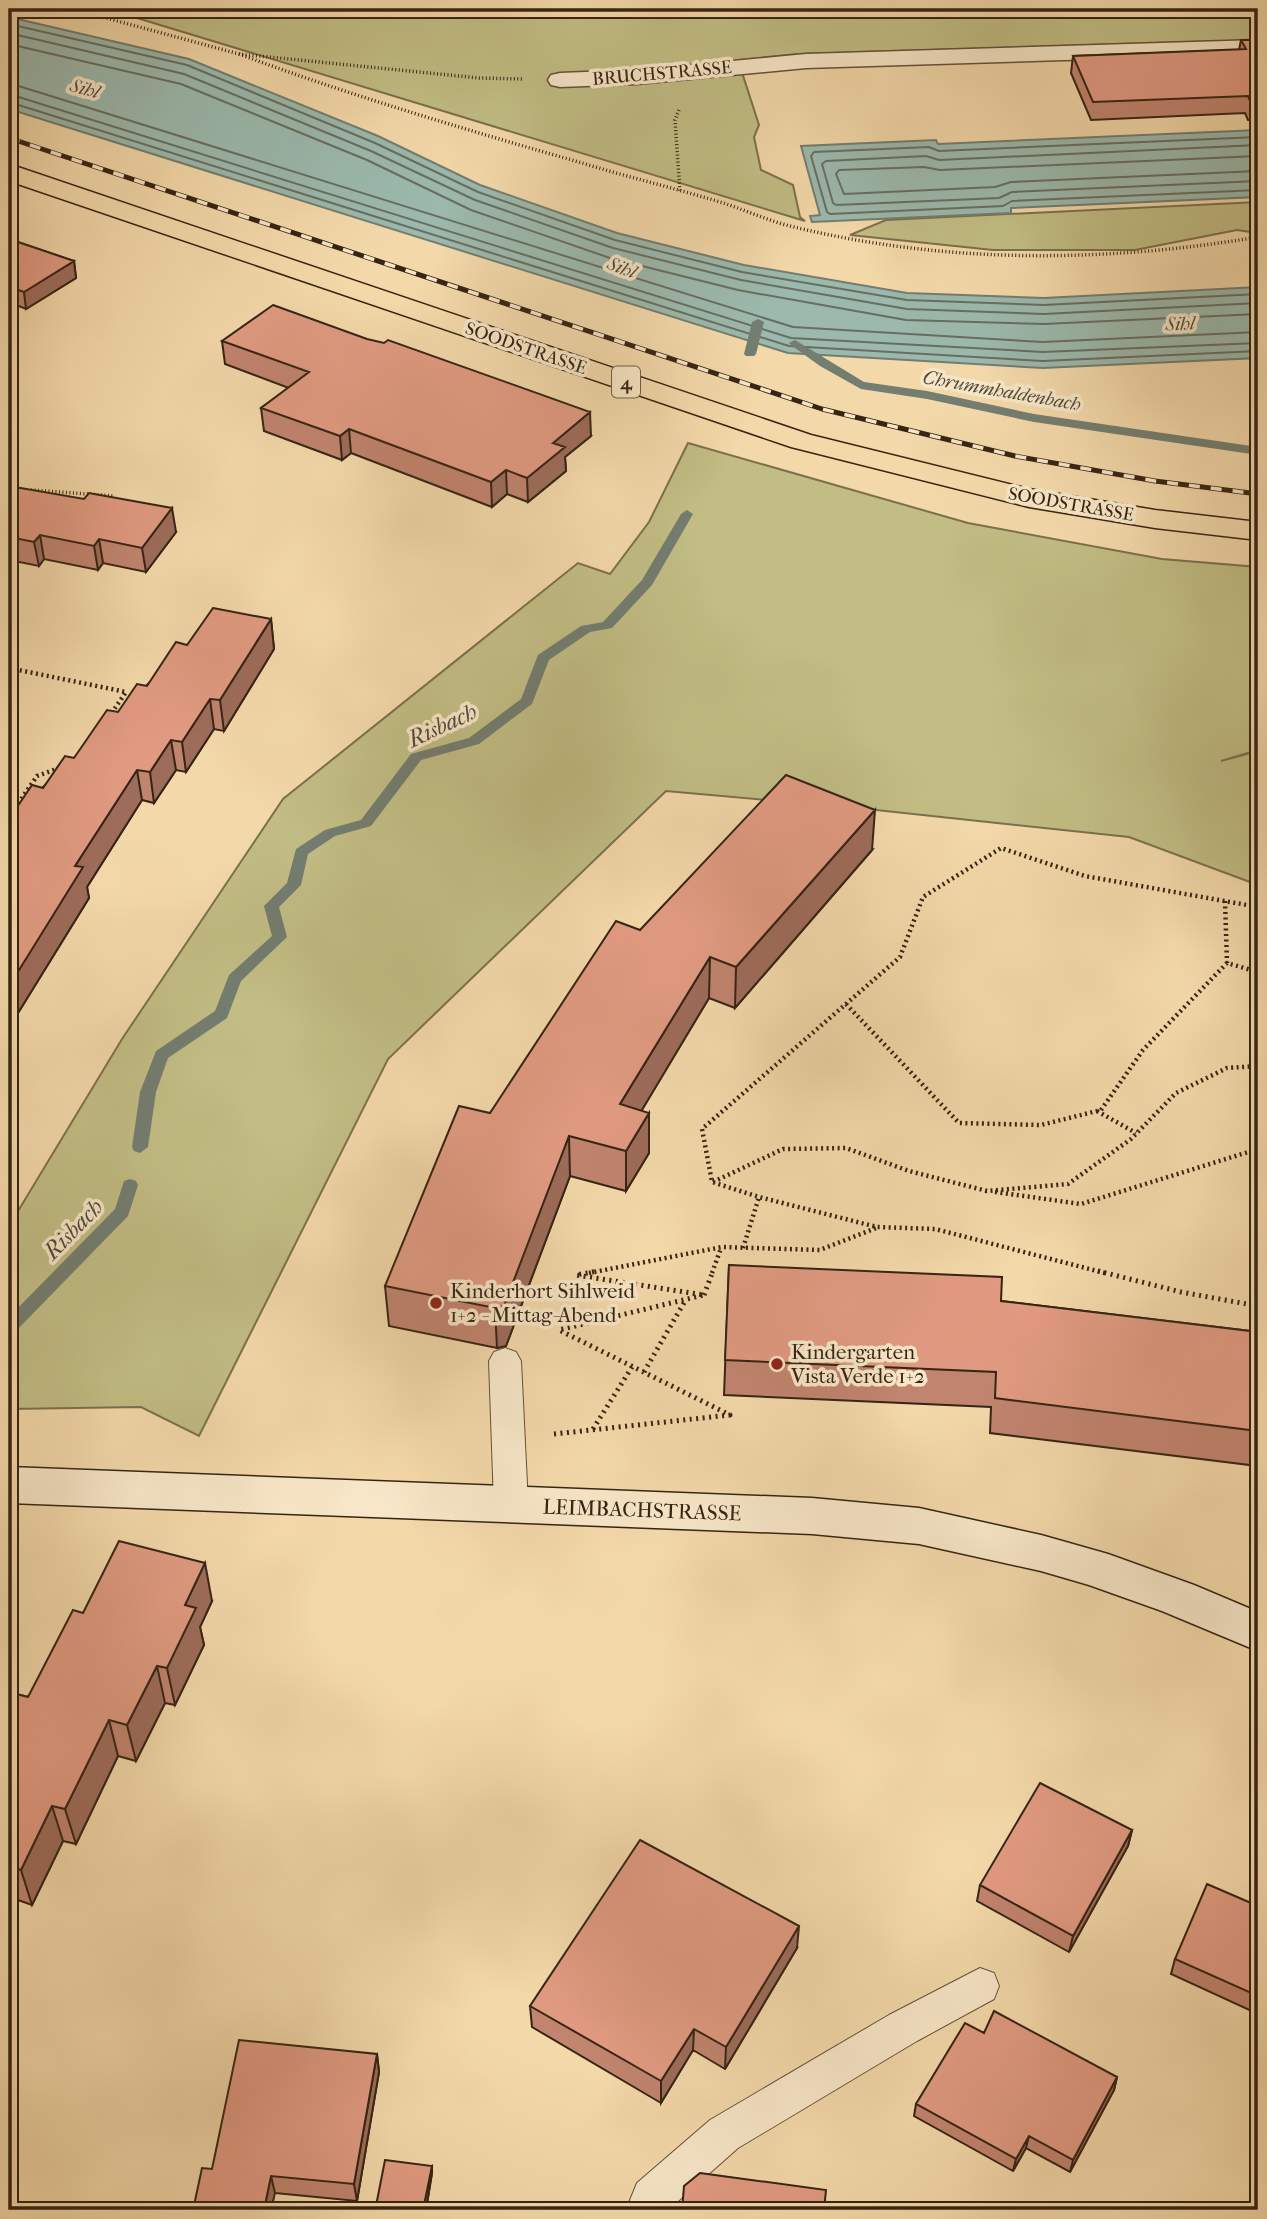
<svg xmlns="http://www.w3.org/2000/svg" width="1267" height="2219" font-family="'IM FELL French Canon',serif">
	<rect width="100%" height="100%" fill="#f3d8a9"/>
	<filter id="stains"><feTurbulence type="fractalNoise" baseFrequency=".00286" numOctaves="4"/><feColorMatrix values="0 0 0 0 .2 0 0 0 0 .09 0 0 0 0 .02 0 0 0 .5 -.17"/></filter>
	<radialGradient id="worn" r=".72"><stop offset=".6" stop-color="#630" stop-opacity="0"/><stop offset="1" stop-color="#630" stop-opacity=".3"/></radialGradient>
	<!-- green -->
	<path fill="#c1bd84" stroke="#7c704c" stroke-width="2" d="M98 9H1258V40L798 54 738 60 759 125 754 137 761 170 793 185 800 217 805 221 137 18Z
		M1258 202V233L1237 230 1135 250H993L850 235 886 220Z
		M688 443 968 523 1162 559 1258 567V750L1221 761 1258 751V885L1129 837 876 810 666 791 388 1059 199 1436 141 1407 9 1409V1226L122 1039 283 799 578 563 610 574 649 522Z"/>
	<!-- water -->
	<path fill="#9bb9ad" stroke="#737d70" stroke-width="2" d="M9 17 189 59 378 136 480 185 617 233 744 265 907 293 1044 298 1258 287V358L1043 368 788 353 9 109Z
		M1258 130V197L1011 208V213L812 222 810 216 820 215 801 146 936 140 938 144Z"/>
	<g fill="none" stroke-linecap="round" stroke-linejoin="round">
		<!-- shore -->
		<path stroke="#686e60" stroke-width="2" d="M9 24 187 65 375 143 478 192 615 240 742 272 907 300 1044 305 1258 294
			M9 33 184 74 371 151 475 200 613 248 741 280 907 309 1044 314 1258 303
			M9 44 181 84 367 160 471 210 610 258 738 290 906 320 1044 324 1258 314
			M9 83 793 327 1043 342 1258 332
			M9 94 791 338 1043 352 1258 343
			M9 102 789 346 1043 361 1258 351
			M1258 137 939 151 929 147 814 152 811 156 827 212 830 214 1003 206 1012 201 1258 190
			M1258 145 939 160 926 156 826 161 822 164 833 203 836 205 999 198 1012 192 1258 181
			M1258 156 940 170 924 167 839 170 836 174 844 194 995 187 1011 182 1258 171"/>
		<!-- stream -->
		<path fill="#737d70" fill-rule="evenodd" d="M758 319 764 322 756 354 754 356H746L744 354 752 322Z
			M795 340 864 382 927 391 1034 414 1258 447V455L1034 422 927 399 861 389 820 366 791 345 789 343Z
			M687 510 693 514 652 585 612 628 590 632 549 660 532 704 479 744 421 760 371 826 335 836 308 854 301 885 279 907 287 937 241 981 227 1018 168 1058 156 1092 148 1147 140 1153 134 1151 132 1147 140 1092 156 1051 215 1011 229 975 272 936 264 906 287 883 296 849 325 830 361 820 411 754 469 738 521 699 538 655 581 626 603 622 642 580 681 514Z
			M130 1179 136 1181 138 1185 128 1216 15 1332 9 1333V1317L115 1209 124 1181Z"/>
		<!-- lane casing -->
		<g stroke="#655139" stroke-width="2">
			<path id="lane" d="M505 1348 516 1352 521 1361 528 1505 523 1515 511 1519 499 1515 494 1505 489 1361 494 1352Z
				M980 1968 994 1973 999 1986 994 1999 917 2041 738 2148 668 2210H626L637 2183 710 2120 889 2015Z"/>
		</g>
		<!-- street casing -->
		<g stroke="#655139" stroke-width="3">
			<path id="street" d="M1258 40V54L806 68 637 84 560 87 551 85 548 80 551 75 560 73 637 70 806 54Z"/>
		</g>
		<!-- secondary casing -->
		<g stroke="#362414" stroke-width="3">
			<path id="secondary" d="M9 1467 812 1498 919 1508 1041 1535 1108 1554 1194 1585 1258 1612V1651L1162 1611 1089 1585 1041 1571 919 1544 812 1534 9 1503Z"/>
		</g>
		<!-- primary casing -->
		<g stroke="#362414" stroke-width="3">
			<path id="primary" d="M9 164 811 435 1029 489 1155 510 1258 522V540L1155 528 1029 507 791 447 9 181Z"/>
		</g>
		<!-- path-far2 -->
		<path stroke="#362414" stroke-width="3.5" stroke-dasharray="1 2.5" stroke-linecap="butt" d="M73 9 239 54 479 78 523 79
			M239 54C352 96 467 130 582 163 628 177 674 188 720 202 743 209 766 220 790 226 944 264 1103 263 1258 237
			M679 110 675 120 680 192
			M31 490 114 496"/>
		<!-- path-far1 -->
		<path stroke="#362414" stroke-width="4.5" stroke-dasharray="2 3.5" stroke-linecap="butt" d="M9 668 126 692 111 714
			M9 817 37 776 62 767
			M1225 901 1227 963
			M846 1004 959 1123 1041 1125 1101 1110 1143 1050 1227 963 1258 972
			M1097 1111 1136 1133
			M713 1182 783 1149 846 1148 909 1171 987 1191 1068 1184 1131 1139 1176 1093 1227 1068 1258 1066
			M995 1192 1081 1204 1258 1149
			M743 1248 759 1197
			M589 1273 722 1247 820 1250 876 1228
			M712 1273 721 1248
			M1105 1273 935 1229 877 1227 759 1197 712 1182 702 1129 900 957 923 897 1001 848 1085 876 1258 907"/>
		<!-- path -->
		<path stroke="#362414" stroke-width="5" stroke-dasharray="2 4.5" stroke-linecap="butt" d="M1098 1271 1181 1292 1258 1306
			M704 1295 713 1271
			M1253 1305 1258 1299
			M644 1372 685 1301
			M593 1429 632 1367
			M554 1434 730 1415 559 1330 704 1295 576 1275 598 1271
			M9 1642 13 1669 9 1676"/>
		<!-- lane -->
		<use href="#lane" fill="#f7e6c7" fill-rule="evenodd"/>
		<!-- street -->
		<use href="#street" fill="#f7e6c7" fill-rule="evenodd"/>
		<!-- secondary -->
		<use href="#secondary" fill="#f7e6c7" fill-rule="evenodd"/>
		<!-- primary -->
		<use href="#primary" fill="#f3d8a9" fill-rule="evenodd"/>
		<!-- rail casing -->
		<g stroke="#362414" stroke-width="5">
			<path id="rail" d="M9 138 822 409 1015 456 1155 481 1258 494"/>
		</g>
		<!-- rail -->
		<use href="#rail" stroke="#f7e6c7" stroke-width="3.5" stroke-dasharray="11" stroke-linecap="butt"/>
	</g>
	<!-- wall -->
	<path fill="#c1846f" stroke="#362414" stroke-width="2" d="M1241 40H1258V120H1248L1245 113 1091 120 1071 73 1073 56 1239 50Z
		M9 239 74 261 76 278 26 309 9 302Z
		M222 341 591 436 565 457 566 471 528 502 507 494 492 507 351 453 342 460 264 431 261 408 289 388 225 364Z
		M9 486 176 532 146 572 103 563 98 570 44 559 39 566 9 560Z
		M271 619 274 649 224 731 214 729 186 772 176 770 154 803 142 800 87 887 89 898 18 1013 9 1011V819L74 758 187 645Z
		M872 850 735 1008 709 998 641 1111 649 1153 626 1191 570 1176 506 1346 497 1348 389 1326 385 1286 490 1113 640 930Z
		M729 1265 1001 1301 1258 1332V1466L990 1433 991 1407 724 1395Z
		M212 1601 200 1627 204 1645 175 1705 165 1703 136 1761 118 1756 76 1844 63 1841 32 1905 18 1900 9 1920V1692L28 1697 83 1613Z
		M1132 1830 1128 1846 1069 1952 977 1901 980 1885Z
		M1258 1906V2014L1171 1974 1175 1959Z
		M797 1948 725 2069 693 2050 661 2103 532 2027 530 2006Z
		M984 2033 1117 2077 1114 2090 1070 2172 1026 2148 1013 2171 914 2116 916 2104Z
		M377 2054 379 2072 357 2201 275 2193 212 2169Z
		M432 2166V2173L426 2210H376V2206Z"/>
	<!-- shaded-wall -->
	<path fill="#9d6c5a" stroke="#362414" stroke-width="2" d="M74 261 76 278 26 309 24 292Z
		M590 412 591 436 565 457 566 471 528 502 527 478 553 443Z
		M349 429 351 453 342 460 340 436Z
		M506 470 507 494 492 507 491 482Z
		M172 508 176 532 146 572 142 548Z
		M40 535 44 559 39 566 34 542Z
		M99 539 103 563 98 570 94 546Z
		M271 619 274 649 224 731 220 700Z
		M210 699 214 729 186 772 182 742Z
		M171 740 176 770 154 803 150 772Z
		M137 770 142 800 87 887 89 898 18 1013 11 983 75 866Z
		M875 810 872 850 735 1008 736 967Z
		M710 957 709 998 621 1145 620 1104Z
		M649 1113V1153L626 1191V1151Z
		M569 1136 570 1176 506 1346 497 1348 495 1308Z
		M205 1563 212 1601 200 1627 204 1645 175 1705 167 1668 185 1605Z
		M157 1666 165 1703 136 1761 127 1725Z
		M109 1720 118 1756 76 1844 65 1809Z
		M52 1806 63 1841 32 1905 21 1870Z
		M1132 1830 1128 1846 1069 1952 1073 1936Z
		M9 1871 18 1900 9 1920Z
		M799 1926 797 1948 725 2069 726 2047Z
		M694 2029 693 2050 661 2103V2081Z
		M377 2054 379 2072 357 2201 354 2184Z
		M1117 2077 1114 2090 1070 2172 1073 2160Z
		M1029 2136 1026 2148 1013 2171 1016 2159Z
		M432 2166V2173L426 2210H423Z
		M271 2176 275 2193 271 2210H264Z"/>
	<!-- building -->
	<path fill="#e09a81" stroke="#362414" stroke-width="2" d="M1241 40H1258V103H1251L1248 96 1093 102 1073 56 1246 49Z
		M9 239 74 261 24 292 9 287Z
		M273 305 367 339 384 343 388 340 590 412 553 443 565 447 527 478 506 470 491 482 349 429 340 436 261 408 309 372 222 341Z
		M9 486 84 499 89 493 172 508 142 548 99 539 94 546 40 535 34 542 9 537Z
		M213 608 271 619 220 700 210 699 182 742 171 740 150 772 137 770 75 866 83 867 11 983 9 982V819L32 785 43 788 65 756 74 758 107 710 118 712 137 684 147 686 176 642 187 645Z
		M786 775 875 810 736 967 710 957 620 1104 649 1113 626 1151 569 1136 504 1306 495 1308 385 1286 459 1106 490 1113 616 921 640 930Z
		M729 1265 1002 1277 1001 1301 1258 1332V1431L995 1398 996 1372 725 1360Z
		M119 1541 205 1563 185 1605 196 1608 167 1668 157 1666 127 1725 109 1720 65 1809 52 1806 21 1870 9 1866V1692L28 1697 73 1610 83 1613Z
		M1040 1783 1132 1830 1073 1936 980 1885Z
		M640 1840 799 1926 726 2047 694 2029 661 2081 530 2006Z
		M1207 1884 1258 1906V1996L1175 1959Z
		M994 2011 1117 2077 1073 2160 1029 2136 1016 2159 916 2104 965 2023 984 2033Z
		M239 2040 377 2054 354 2184 271 2176 264 2210H193L202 2168 212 2169Z
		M385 2160 432 2166 423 2210H405L376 2206Z
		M700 2173 826 2190 824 2210H682L684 2186Z"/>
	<!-- markers -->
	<g fill="#8f2418" stroke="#f7e6c7" stroke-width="2.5">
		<circle cx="436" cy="1303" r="7"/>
		<circle cx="777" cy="1364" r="7"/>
	</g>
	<g text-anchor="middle" stroke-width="7" stroke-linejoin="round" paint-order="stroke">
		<!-- far-street labels -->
		<g font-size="18" fill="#362414" stroke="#f7e6c7">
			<text transform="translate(662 73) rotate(-5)" y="6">BRUCHSTRASSE</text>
			<text transform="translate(526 348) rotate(19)" y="6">SOODSTRASSE</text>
			<text transform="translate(1071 504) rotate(10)" y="6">SOODSTRASSE</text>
		</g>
		<!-- far-water labels -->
		<g font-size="19" font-style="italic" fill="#4f493a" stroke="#f7e6c7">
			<text transform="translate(85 88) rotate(15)" y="7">Sihl</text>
			<text transform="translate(622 267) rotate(20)" y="7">Sihl</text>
			<text transform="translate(1180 323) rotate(-3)" y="7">Sihl</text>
			<text transform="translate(1002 390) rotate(10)" y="7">Chrummhaldenbach</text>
		</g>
		<!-- shield labels -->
		<rect fill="#f7e6c7" stroke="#705e4a" stroke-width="2" x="612" y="366.5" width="28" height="31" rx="5"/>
		<g font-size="19" font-weight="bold" fill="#362414">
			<text x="626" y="389">4</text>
		</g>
		<!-- poi labels -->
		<g font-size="21" fill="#362414" stroke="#f7e6c7" text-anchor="start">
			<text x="450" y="1298">Kinderhort Sihlweid<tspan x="450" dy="24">1+2 - Mittag-Abend</tspan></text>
			<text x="791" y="1359">Kindergarten<tspan x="791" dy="24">Vista Verde 1+2</tspan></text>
		</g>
		<!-- street labels -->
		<g font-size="21" fill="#362414" stroke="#f7e6c7">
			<text transform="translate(642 1510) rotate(2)" y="7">LEIMBACHSTRASSE</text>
		</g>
		<!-- water labels -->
		<g font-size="23" font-style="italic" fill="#4f493a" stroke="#f7e6c7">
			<text transform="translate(442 725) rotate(-25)" y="8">Risbach</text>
			<text transform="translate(73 1229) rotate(-46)" y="8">Risbach</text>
		</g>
	</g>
	<!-- margin -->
	<rect width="1267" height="2219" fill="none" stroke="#f3d8a9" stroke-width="35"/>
	<rect x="10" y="10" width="1246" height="2198" fill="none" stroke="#362414" stroke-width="3.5"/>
	<rect x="18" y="18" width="1232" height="2184" fill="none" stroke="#362414" stroke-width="2"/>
	<rect width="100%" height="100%" filter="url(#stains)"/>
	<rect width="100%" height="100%" fill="url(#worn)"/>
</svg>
